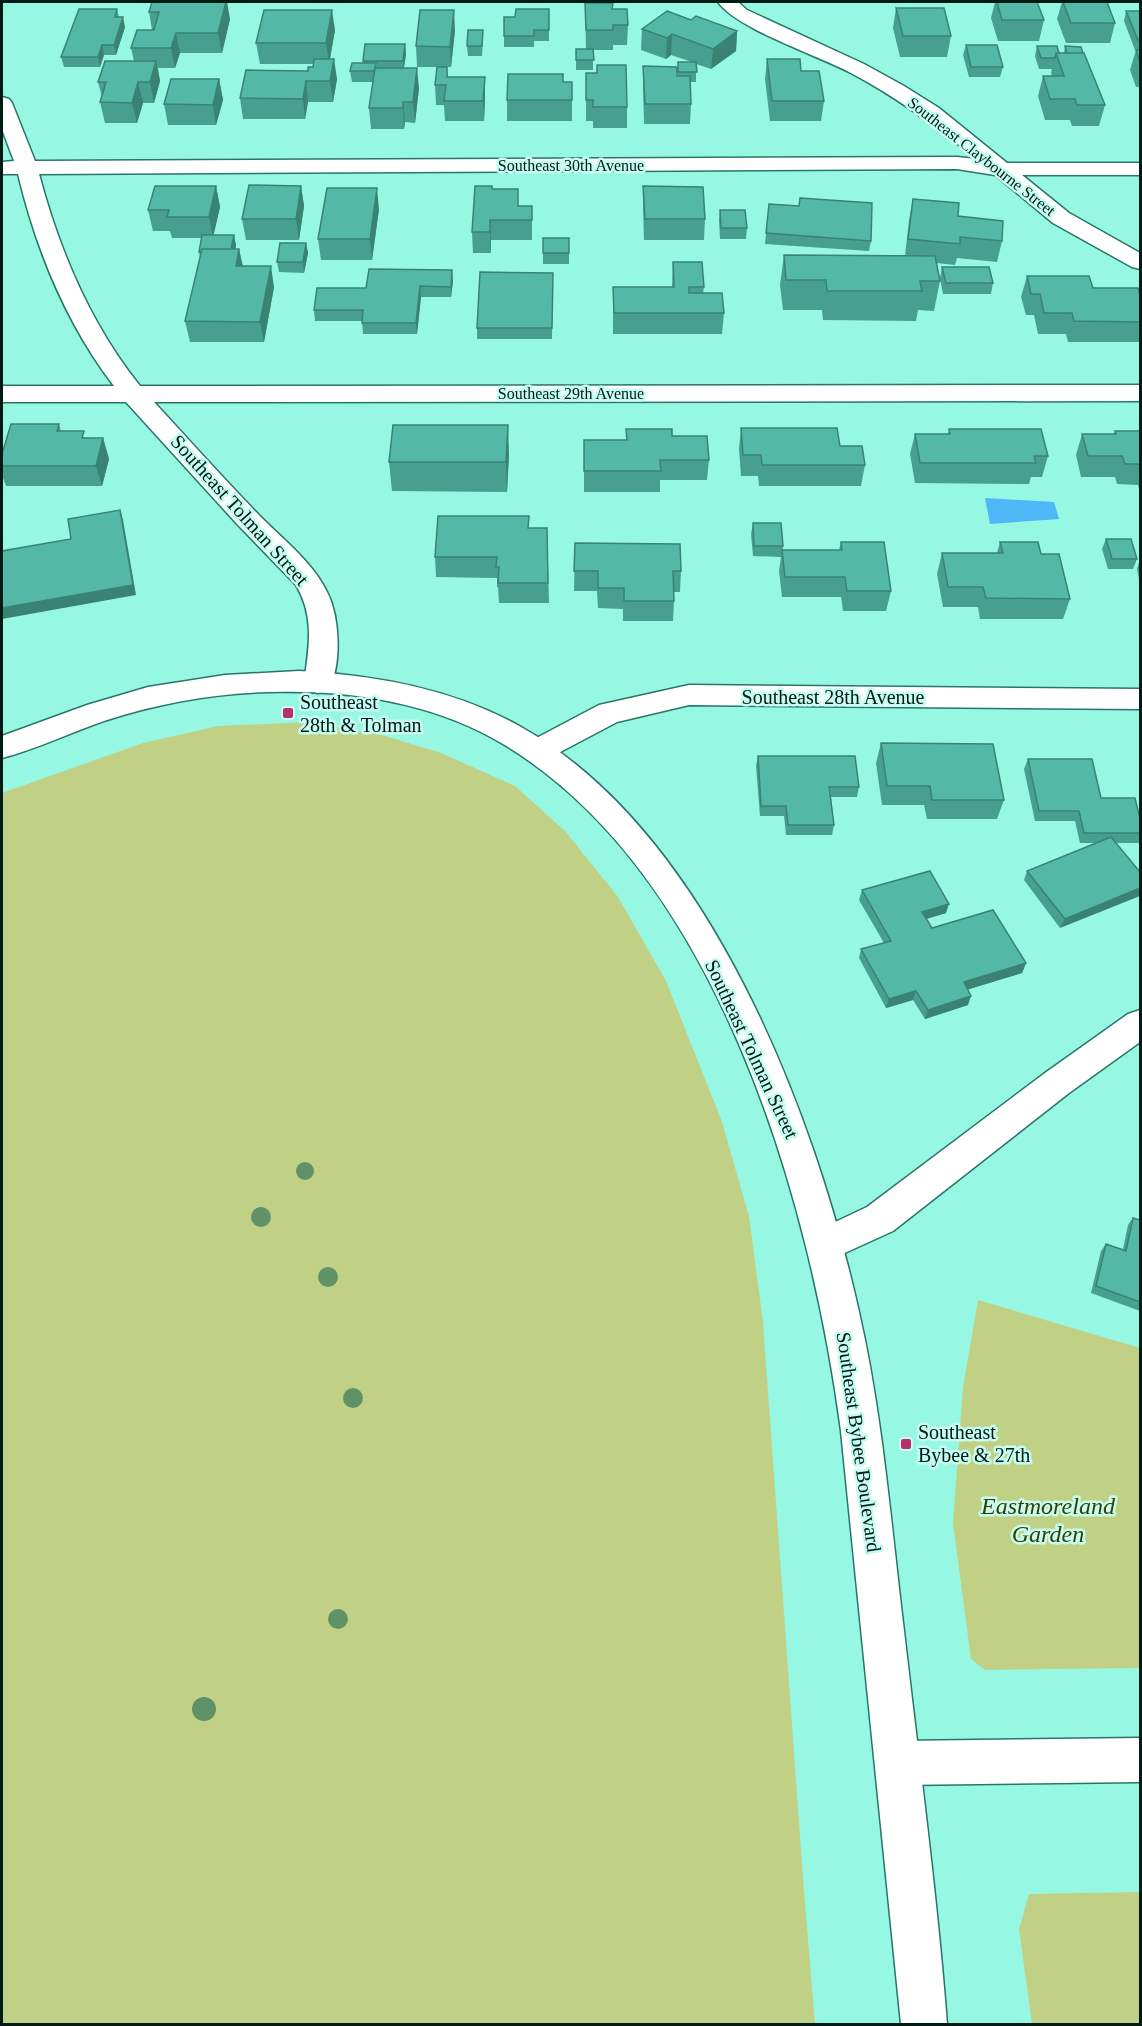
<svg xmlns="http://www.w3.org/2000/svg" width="1142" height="2026" font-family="Georgia,serif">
	<rect width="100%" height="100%" fill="#96f8e3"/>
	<!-- green -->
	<path fill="#c0d185" d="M308 722 382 735 441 753 515 786 565 831 618 897 666 981 721 1119 749 1216 763 1322 804 1891 815 2024H2V793L143 743 218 726Z
		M978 1300 1140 1348V1668L985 1670 971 1659 953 1523 963 1387Z
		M1140 1892V2024H1032L1019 1929 1029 1894Z"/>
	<!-- water -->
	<path fill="#4eb7f7" d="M985 498 1054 502 1059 519 990 524Z"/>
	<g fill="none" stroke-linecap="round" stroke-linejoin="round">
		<!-- minor casing -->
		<g stroke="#287668" stroke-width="3">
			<path id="minor" d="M718 2H738L747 10 864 64 904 86 939 108 1007 163H1140V175H1022L1069 213 1140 253V269L1132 267 1053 223 995 175 957 169 39 174C59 250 91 325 140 386L1140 385V401L154 402C188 439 222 477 257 513 281 538 312 561 327 592 340 617 342 666 328 690L318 693 308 690 304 683C309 648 315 617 296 585L238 525 126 402H2V386H114C67 325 36 249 18 174H2V162L14 161 2 129V97L9 99 12 103 35 161 957 157 976 159C936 126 898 98 851 73 819 56 737 29 718 2Z
				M689 685 1140 689V709L689 705 617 722 547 759 537 762 527 759 522 751 527 743 599 705Z
				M1140 1010V1042L1069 1093 893 1231 825 1262 812 1257 807 1245 812 1233 867 1207 1045 1073 1128 1014Z
				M1140 1738V1782L898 1785 883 1778 876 1763 883 1748 898 1741Z"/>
		</g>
		<!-- major casing -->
		<g stroke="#287668" stroke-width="3">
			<path id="major" d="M299 671C376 675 454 689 521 727 708 832 815 1114 859 1312 883 1417 891 1525 904 1631 919 1762 937 1893 947 2024H901L841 1431C810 1198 717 872 503 744 443 708 370 693 301 692 236 690 169 700 107 720 71 732 37 749 2 758V736L87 705 148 687 225 675Z"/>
		</g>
		<!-- minor -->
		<use href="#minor" fill="#fff" fill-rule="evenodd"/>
		<!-- major -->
		<use href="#major" fill="#fff" fill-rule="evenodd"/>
	</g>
	<!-- trees -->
	<g fill="#619267">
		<circle cx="305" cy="1171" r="9"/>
		<circle cx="261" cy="1217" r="10"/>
		<circle cx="328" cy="1277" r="10"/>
		<circle cx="353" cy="1398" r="10"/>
		<circle cx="338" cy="1619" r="10"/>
		<circle cx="204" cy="1709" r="12"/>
	</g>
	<!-- wall -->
	<path fill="#479f8f" d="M152 2 230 19 222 53H180L175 68H158L160 81 154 103H143L137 123H105L100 102 102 97 98 82 134 61 131 48 152 30 149 12Z
		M995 2H1037L1044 20 1039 41H998L991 18Z
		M1062 2H1107L1115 23 1110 43H1066L1057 19Z
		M585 3 613 9 628 25 627 45H613V50H593V70H576V49H586Z
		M896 8 951 36 947 57H900L893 28Z
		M117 9 119 17 125 27 116 55H104L100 67H64L61 57Z
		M549 9V41H534V47H504V36L515 17Z
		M1126 11H1140V87H1136L1130 70 1136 50H1135L1124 21Z
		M691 20 737 31 736 51 711 69 696 64V82H690L691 104 690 124H644L643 87V66L678 76V62H692L671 55 666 59 641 50 642 29Z
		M335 30 330 59 337 79 333 102H308L305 119H243L240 98 308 71 313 67V64H260L256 43Z
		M455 30 451 67H417L416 46Z
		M483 41 482 56H468L467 46Z
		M405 44 406 54 404 68 419 88 415 123 405 122 404 129H371L369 108 373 82H352L350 71 363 63V61Z
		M966 45 1003 67 1000 77H969L963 55Z
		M1037 46 1059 53H1064L1065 46 1105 105 1099 126H1072L1070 120H1045L1038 96 1043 76H1052L1051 73 1052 69H1039L1035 56Z
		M767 59 824 101 821 121H770L765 79Z
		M447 67 448 77H485V98L484 121H445L444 105H436L435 85Z
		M586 73 627 107V128H593V121H586Z
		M219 79 223 100 216 125H168L164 104Z
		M563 82H572V121H507V100Z
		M216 186 220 207 213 235H234L236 246 235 249H239L243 266 274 287 264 342H190L185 321 200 257 199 252 202 238H172L170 231H153L148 210Z
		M301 186 304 206 299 240H246L242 219Z
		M643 186 705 219 704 240H644L643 207Z
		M492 189 519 206H532V240H491V253H473L472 232Z
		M913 199 958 216 1002 241 997 262 957 258 955 265 937 263 940 281 934 311 918 310 916 321 823 320 822 310H783L780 285 784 255 905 256 909 220Z
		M769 204 871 241 869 251 765 244Z
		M379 209 372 260H321L318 239Z
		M720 210 747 228 746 239H720L719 220Z
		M543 238H569V264H543Z
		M306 243 308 253 304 273 279 272 277 262Z
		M673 262 704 287 703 293 724 313 722 334H613V287H672Z
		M942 267 993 283 991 294H943L940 278Z
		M553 273 552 339H477V328Z
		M1027 276 1140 295V342H1068L1066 334H1038L1034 315H1026L1021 297Z
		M453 281 451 297H421L417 334H363L362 321H315L314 310 366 288Z
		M59 424 61 431 87 438H103L109 459 102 486H6L2 475V454Z
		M741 428 840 446 865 465 861 486H759L758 476H741L739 449Z
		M626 429 672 436 709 460 707 480H660V492H584V440H626Z
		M949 429 1048 456 1042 477H1031L1029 484 915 483 910 454 915 434H948Z
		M1115 431H1140V492L1138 485 1117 484 1115 477H1081L1076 455 1082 434H1114Z
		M509 454 507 492 392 491 389 462Z
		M753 523 783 546V550H839L841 542 891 591 886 611H843L841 597H782L779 571 781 557 753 556 751 534Z
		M530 528H547L549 603H499L498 587H497V578L436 577 435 557Z
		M1106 539 1137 559 1133 569H1108L1102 549Z
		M1000 542 1041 554 1070 599 1063 619H980L978 607H943L937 574 942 553H997Z
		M575 543 681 571 680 592H674V601L673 621H623V609L598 608 597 591H574Z
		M1140 559V584L1137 569Z
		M881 743 1004 800 997 819H927L924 805H882L876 763Z
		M758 756 859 787 857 797H831L834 825 832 835H786L784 816H760L756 766Z
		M1028 759 1140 819V843H1116L1060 928 1024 880 1027 871 1097 843H1080L1075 821H1035L1024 769Z
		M862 890 946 913 926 919 932 928 1026 963 1022 973 967 989 968 1005 925 1019 913 1000 886 1008 859 958 861 949 884 943 859 900Z
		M1133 1218 1140 1220V1311L1091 1293 1101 1251 1106 1244 1123 1249 1128 1225Z"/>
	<!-- shaded-wall -->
	<path fill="#3a8274" d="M226 2H227L230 19 222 53 218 33Z
		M332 10 335 30 329 64 326 43Z
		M454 10 455 30 451 67 450 47Z
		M123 17 125 27 116 55 114 45Z
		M737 31 736 51 711 69 713 49Z
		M176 33 180 53 175 68 171 48Z
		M672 34 671 55 666 59 667 38Z
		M405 44 406 54 403 72V61Z
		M102 45 104 55 100 67 98 57Z
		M334 59 337 79 333 102 330 81Z
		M156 61 160 81 154 103 150 82Z
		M417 68 419 88 415 123 413 102Z
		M485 77V98L484 121 483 101Z
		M219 79 223 100 216 125 213 105Z
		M306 81 308 102 305 119 303 99Z
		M138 82 143 103 137 123 132 103Z
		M403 102 405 122 404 129 403 108Z
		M216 186 220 207 213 238 209 217Z
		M301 186 304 206 299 240 296 219Z
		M377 188 379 209 372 260 370 239Z
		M490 220 491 240V253L490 232Z
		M234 235 236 246 232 263 230 252Z
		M306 243 308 253 304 273 303 262Z
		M239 249 243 270 236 266Z
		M271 266 274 287 264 342 260 322Z
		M452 270 453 281 451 297V287Z
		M420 286 421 297 417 334 416 323Z
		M508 425 509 454 507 492 506 462Z
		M103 438 109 459 102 486 96 466Z
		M120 510 123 520 136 595 2 619V608Z
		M1140 888V896L1060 928 1065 919Z
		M949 904 946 913 919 921 922 912Z
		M1026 963 1022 973 960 992 964 982Z
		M916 991 913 1000 886 1008 889 999Z
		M971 996 968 1005 925 1019 928 1010Z"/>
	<!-- building -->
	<path fill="#53b9a6" stroke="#3a8274" stroke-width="1.5" d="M152 2H226L218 33H176L171 48H131L137 30H154L159 12H149Z
		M997 2H1037L1044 20H1002Z
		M1063 2H1107L1115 23H1071Z
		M585 3H613L612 9H627L628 25H613V30H586Z
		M896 8H944L951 36H903Z
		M79 9H117L115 17H123L114 45H102L98 57H61Z
		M516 9H549V30H534V36H504V17H515Z
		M264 10H332L326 43H256Z
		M420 10H454L450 47 416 46Z
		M667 11 691 20 696 16 737 31 713 49 672 34 667 38 642 29Z
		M1126 11H1140V40H1138Z
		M468 30H483L482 46H467Z
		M365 44H405L403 61H363Z
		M966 45H997L1003 67H971Z
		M1037 46H1057L1059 53H1056L1055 58H1041Z
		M1065 46 1081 47 1083 53H1067Z
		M576 49H593L594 60H576Z
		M1136 50H1140V62Z
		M1056 53H1084L1105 105H1077L1075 99H1050L1043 76H1064Z
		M314 59H334L330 81H306L303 99 240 98 246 70 308 71V67H313Z
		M767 59H800L801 71H819L824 101H772Z
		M105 61H156L150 82H138L132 103 100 102 106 82H98Z
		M678 62H696L697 72H678Z
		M352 63H376L374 71H350Z
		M597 65H626L627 107H593V100H586V73H597Z
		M643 66 677 67V76H690L691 104H645Z
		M437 67H447V77H485L483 101H444L446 85H435Z
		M375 68H417L413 102H403V108H369Z
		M508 74H563V82H572V100H507Z
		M171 79H219L213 105 164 104Z
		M249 185 301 186 296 219H242Z
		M155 186H216L209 217H167L169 210H148Z
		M475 186H492V189H518V206H532V220H490V232H472Z
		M643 186 703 187 705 219H645Z
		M327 188H377L370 239H318Z
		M800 198 872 203 871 241 766 233 769 204 799 206Z
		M913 199 959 203 958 216 1003 221 1002 241 960 237V244L908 239Z
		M720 210H745L747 228H721Z
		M202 235H234L231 249H202L201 252H199Z
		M543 238H569V253H543Z
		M280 243H306L303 262H277Z
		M202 249H239L236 266H271L260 322 185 321Z
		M784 255 935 256 940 281H920L922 291H827L826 280H786Z
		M673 262H702L704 287H689V293H722L724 313H614L613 287H674Z
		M942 267H989L993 283H946Z
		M369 269 452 270 451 287 420 286 416 323H362L363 310H314L317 288H366Z
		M480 272 553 273 552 328H477Z
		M1027 276H1089L1093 288H1138L1140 295V322L1074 321 1072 313H1044L1040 294H1031Z
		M11 424H59L57 431H84L82 438H103L96 466H2V454Z
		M393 425H508L506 462H389Z
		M741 428H837L840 446H862L865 465H762L761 455H743Z
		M626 429H672V436H707L709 460H660L661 471H584V440H627Z
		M949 429H1041L1048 456H1034L1036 463H920L915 434H950Z
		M1115 431H1140V464H1125L1122 456H1088L1082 434H1116Z
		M120 510 133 585 2 608V551L71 539 68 519Z
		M438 516H529L528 528H547L548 583H498L499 567H496L497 557H435Z
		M753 523H781L783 546H754Z
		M1106 539H1131L1137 559H1112Z
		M841 542H884L891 591H847L845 577H785L782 550H842Z
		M1000 542H1038L1041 554H1059L1070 599 986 598 983 587H948L942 553H1003Z
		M575 543 680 544 681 571H673L674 601H624V588H598V571H574Z
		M881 743 993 744 1004 800H932L930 786H887Z
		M758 756H855L859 787H829L834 825H788L786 806H761Z
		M1028 759H1092L1101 798H1135L1140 819V833H1084L1079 811H1039Z
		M1111 837 1140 872V888L1065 919 1027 871Z
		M930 871 949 904 922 912 932 928 993 910 1026 963 964 982 971 996 928 1010 916 991 889 999 861 949 891 941 862 890Z
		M1133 1218 1140 1220V1302L1096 1286 1106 1244 1126 1251Z"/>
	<!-- markers -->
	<g fill="#b92f6b" stroke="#c6fdf0" stroke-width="2">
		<rect x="282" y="707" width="12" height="12" rx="3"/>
		<rect x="900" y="1438" width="12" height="12" rx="3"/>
	</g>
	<g text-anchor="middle" stroke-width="5" stroke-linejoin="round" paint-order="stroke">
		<!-- far-street labels -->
		<g font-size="16" fill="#001a15" stroke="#c6fdf0">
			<text transform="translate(982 156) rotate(38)" y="6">Southeast Claybourne Street</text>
			<text x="571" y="171">Southeast 30th Avenue</text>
			<text x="571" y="399">Southeast 29th Avenue</text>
		</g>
		<!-- street labels -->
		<g font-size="20" fill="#001a15" stroke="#c6fdf0">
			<text transform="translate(240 510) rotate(48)" y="7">Southeast Tolman Street</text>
			<text x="833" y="704">Southeast 28th Avenue</text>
			<text transform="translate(752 1049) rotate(65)" y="7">Southeast Tolman Street</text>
			<text transform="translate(859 1442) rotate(82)" y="7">Southeast Bybee Boulevard</text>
		</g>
		<!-- poi labels -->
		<g font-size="20" fill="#001a15" stroke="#c6fdf0" text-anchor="start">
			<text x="300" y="709">Southeast<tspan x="300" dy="23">28th &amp; Tolman</tspan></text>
			<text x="918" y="1439">Southeast<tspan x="918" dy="23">Bybee &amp; 27th</tspan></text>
		</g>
		<!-- near-park labels -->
		<g font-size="24" font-style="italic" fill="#353e02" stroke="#c6fdf0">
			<text x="1048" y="1514">Eastmoreland<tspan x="1048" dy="28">Garden</tspan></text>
		</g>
	</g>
	<!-- border -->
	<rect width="1142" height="2026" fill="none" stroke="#001a15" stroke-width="6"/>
</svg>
